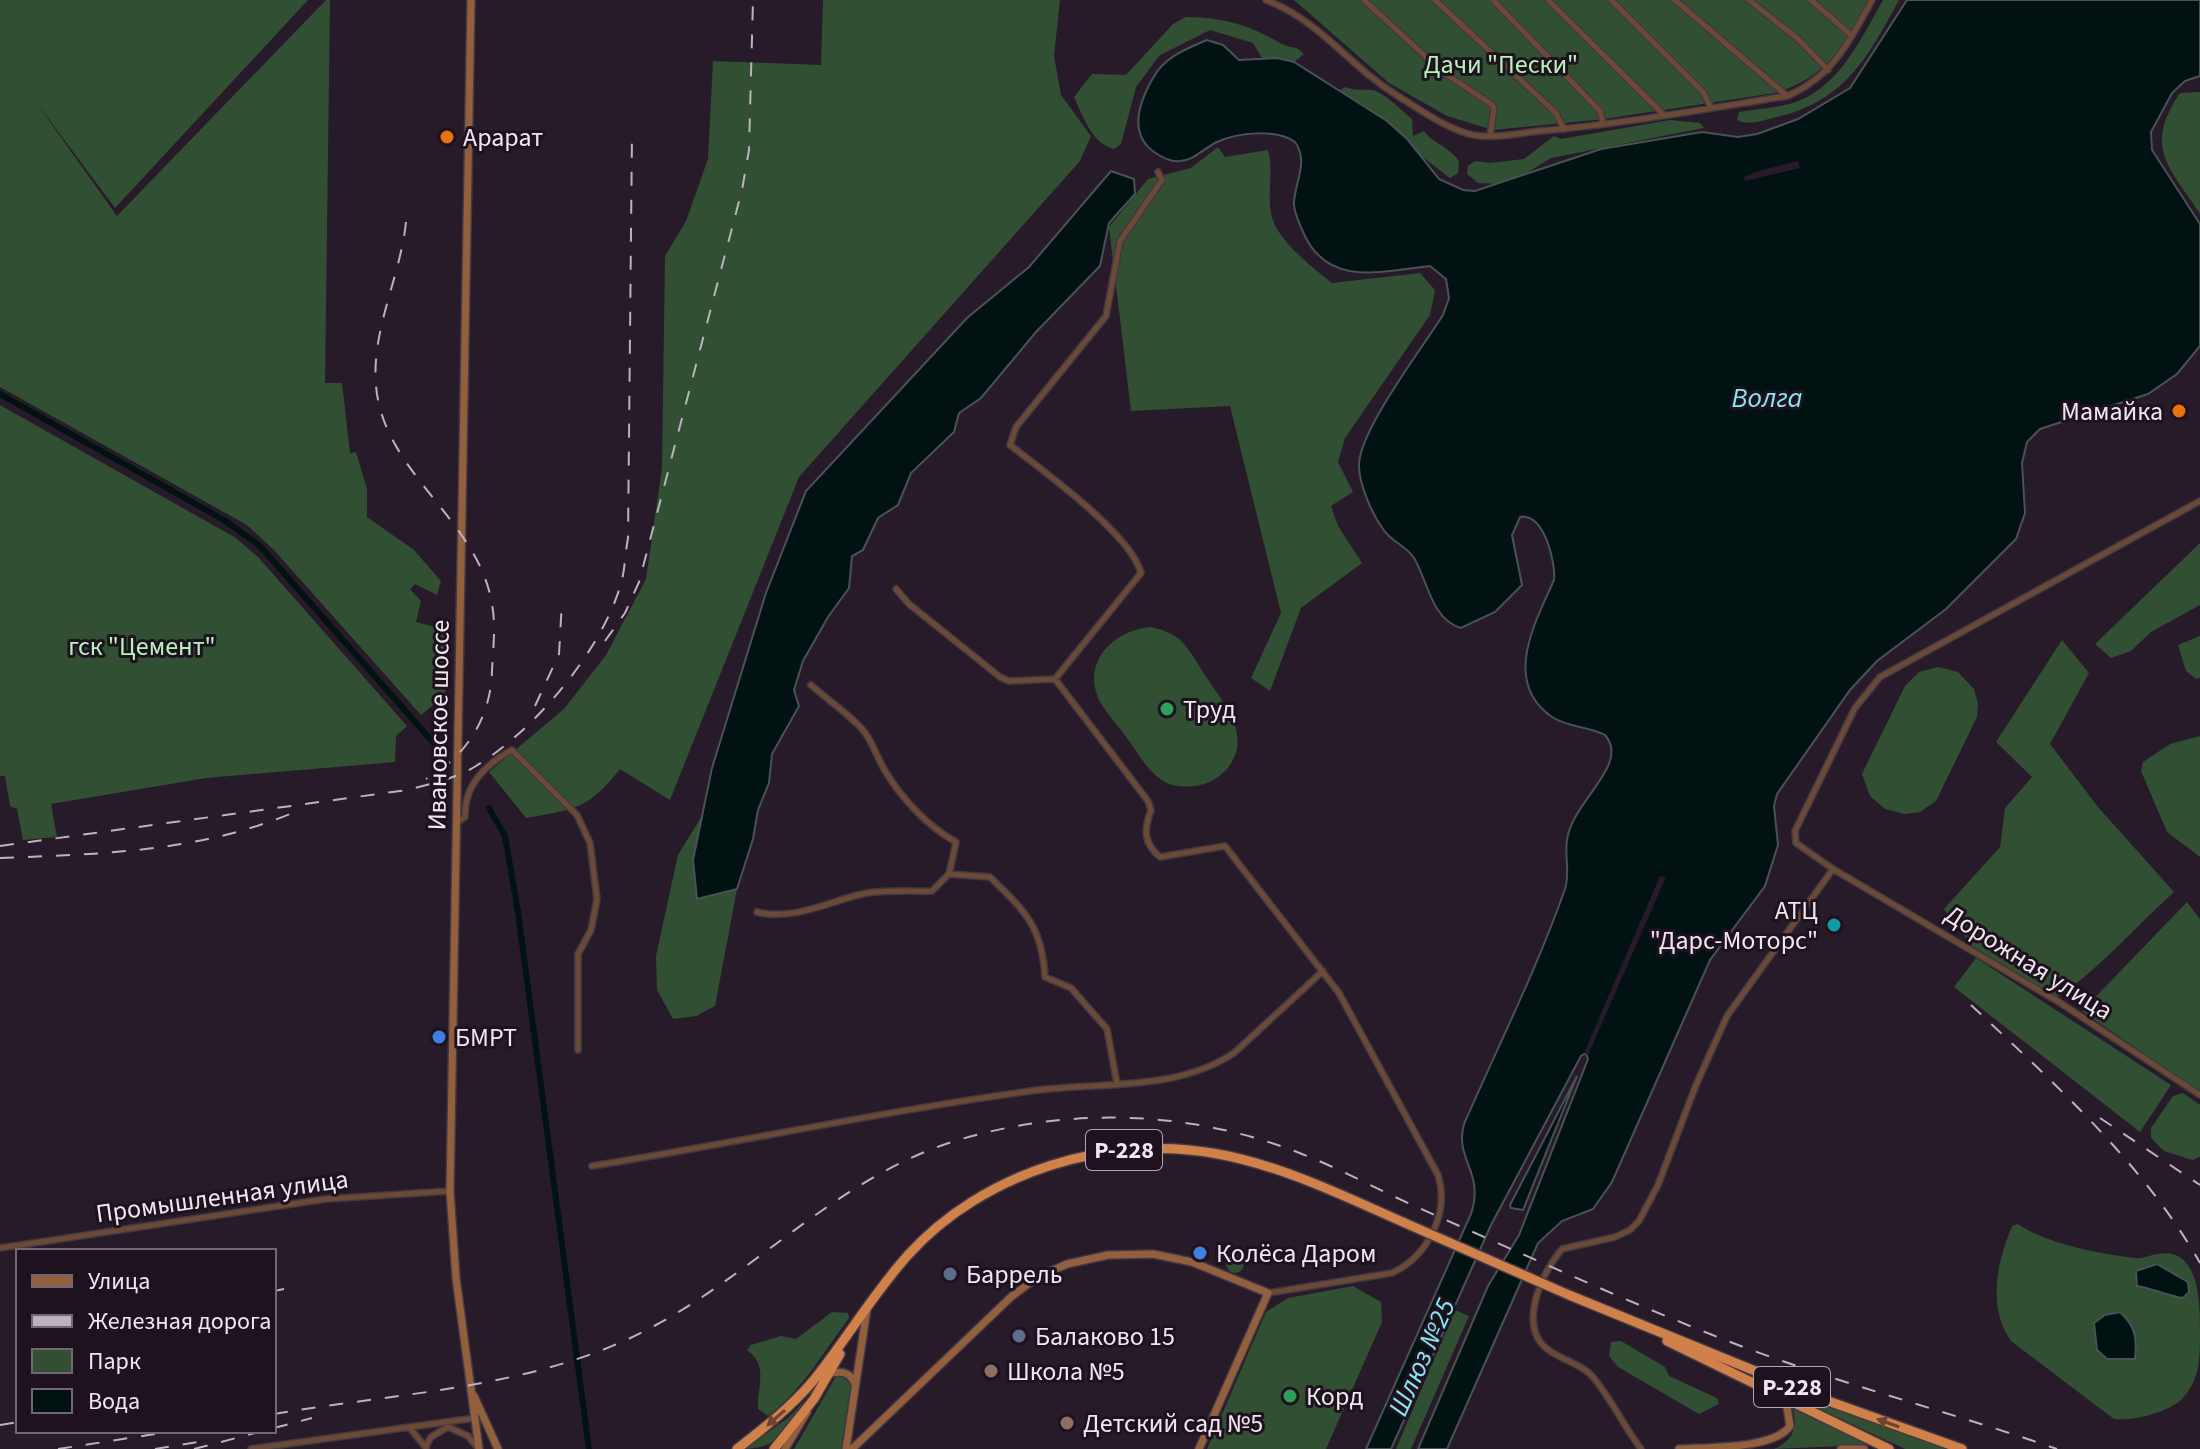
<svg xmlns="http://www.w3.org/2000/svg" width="2200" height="1449" font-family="'Source Sans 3',sans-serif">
	<rect width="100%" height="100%" fill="#281b29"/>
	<!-- green -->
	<path fill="#304f33" d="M0 0H308L115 208 33 98 117 216 326 0H330L325 383H342L350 453 356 452 367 489V517L414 550 441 581 437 595 415 584 410 589 421 601 416 622 447 630 445 695 421 715 274 550 247 525 0 387Z
		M823 0H1060L1054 56 1061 95 1091 136 1080 161 799 477 670 800 620 769C587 810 576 809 526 818L489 772 564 709 606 655 646 579 662 468 665 256 686 221 708 159 713 61 821 65Z
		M1294 0H1868C1842 47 1829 76 1775 93L1604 119 1493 130 1447 116 1389 83Z
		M1883 0H1899C1866 61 1844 102 1773 118 1761 121 1748 126 1737 120L1739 112C1755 109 1773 108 1789 104 1837 92 1860 40 1883 0Z
		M1186 17C1213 17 1239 22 1263 34 1276 40 1283 47 1297 48L1304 54 1294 62 1262 58 1253 43 1210 30 1160 55 1136 87 1121 144 1114 149C1092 144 1083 116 1074 97L1092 74 1126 75 1173 24Z
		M1345 87C1355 91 1362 89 1372 90 1384 92 1402 111 1412 119L1413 136 1424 131C1431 142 1448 146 1459 161L1458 173 1450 178 1337 92Z
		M2200 92V214C2169 166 2143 148 2180 93Z
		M1670 120 1700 123 1704 128 1551 158 1525 174 1497 184 1478 183 1467 174 1468 166 1475 161 1490 163 1524 159 1554 136 1561 139Z
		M1218 147 1225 157 1268 150C1274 172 1267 191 1271 213 1275 239 1312 267 1332 283L1420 273 1435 290 1430 315 1345 438 1338 462 1353 492 1331 506 1338 526 1362 563 1301 608 1270 691 1251 678 1281 613 1230 406 1131 411 1109 227 1148 179 1191 168Z
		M0 405 236 538 258 557 407 726 396 736 395 762 206 778 51 804 57 837 23 840 17 809 10 806 5 776H0Z
		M2200 543V605L2151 632 2131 651 2111 658 2095 644Z
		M1151 627C1163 630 1174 633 1183 643 1192 653 1199 666 1207 678 1225 705 1254 738 1226 770 1217 779 1207 785 1194 786 1184 787 1174 787 1165 782 1149 773 1139 755 1129 741 1120 728 1108 715 1100 702 1080 662 1114 630 1151 627Z
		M2200 636V678L2196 679 2186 671 2178 645Z
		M2062 640 2089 673 2050 744 2098 807 2174 892C2135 927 2100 969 2056 998L1972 946 1944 909 2000 847 2005 808 2032 777 1996 742Z
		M1938 667 1958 672 1974 689 1978 704 1977 717 1936 801 1920 812 1905 814 1885 809 1870 796 1862 774 1905 686 1919 672Z
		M2200 736V857L2167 832 2141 771 2143 762 2170 744Z
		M703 814 693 860 698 899 737 889 715 1006 696 1016 673 1019 657 990 656 956 678 855Z
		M2187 902 2200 919V1092L2082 1011Z
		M1976 958 2171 1085 2140 1132 1954 987Z
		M2183 1093 2200 1105V1157L2192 1160 2164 1151 2151 1138V1128L2173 1096Z
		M2018 1224C2044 1243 2101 1254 2134 1258 2144 1259 2149 1255 2158 1254 2200 1246 2200 1304 2200 1332 2200 1359 2200 1380 2182 1399 2167 1413 2134 1421 2114 1419L2011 1341C1987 1307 1997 1263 2012 1226Z
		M1226 1264a9 9 0 1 1 18 0a9 9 0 1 1-18 0Z
		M1353 1286 1381 1302 1382 1322 1326 1449H1207L1266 1312 1288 1298Z
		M1455 1310 1469 1316 1411 1449H1396Z
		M832 1312 848 1313 849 1318C824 1352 802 1390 768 1416L758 1409C757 1385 769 1366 747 1350L751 1345 781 1336 796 1339Z
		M1621 1341 1665 1367 1669 1376 1717 1398 1719 1404 1699 1414 1618 1367 1609 1356 1611 1342Z
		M1697 1351 1949 1449H1905Z
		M841 1375 851 1384 841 1449H794L835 1378Z
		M810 1395C793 1424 780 1449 744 1449L788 1418Z
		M1793 1408 1869 1445 1774 1449C1794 1440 1797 1428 1793 1408Z"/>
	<!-- water -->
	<path fill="#021213" stroke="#495255" stroke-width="2" d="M1907 0H2200V76L2185 81 2172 93 2151 132 2152 150 2200 224V346L2177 374 2148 394 2040 429 2027 442 2022 463 2025 513 2016 539 1946 609 1877 661 1850 690 1777 794 1774 806 1778 845 1765 886 1710 960 1612 1182 1593 1209 1562 1221 1538 1243 1447 1449H1418L1488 1286 1519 1235 1588 1059 1586 1053 1581 1056 1491 1225 1391 1449H1366L1471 1214C1485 1171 1454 1160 1464 1124 1498 1046 1537 969 1565 889 1571 871 1563 853 1568 835 1576 799 1630 763 1605 735 1589 726 1569 728 1552 717 1501 682 1536 621 1554 580 1556 563 1544 512 1520 517L1512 535 1522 585 1495 612 1461 628C1431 619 1428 581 1414 558 1407 546 1391 542 1383 529 1372 514 1359 484 1359 466 1358 432 1423 347 1443 315L1449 298 1446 279 1430 266C1384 271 1331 287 1306 238 1301 228 1294 214 1294 203 1295 181 1309 162 1295 142 1277 129 1238 132 1217 142 1204 148 1195 160 1180 161 1171 162 1164 158 1157 154 1128 136 1138 104 1153 78 1164 57 1186 49 1207 40L1223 45 1239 60 1277 58 1294 62 1387 121 1407 139 1439 179 1463 190 1475 191 1601 149 1702 132 1738 137 1757 134 1798 119 1850 88Z
		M1111 171 1134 179 1135 194 1109 223 1100 266 1036 332 981 398 959 413 954 432 911 473 898 505 878 518 863 550 852 556 849 588 828 617 803 661 794 690 799 706 772 754 769 783 758 810 753 839 737 889 697 899 693 860 712 768 766 593 806 491 967 318 1029 267Z
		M1577 1076 1523 1210 1511 1208 1510 1205Z
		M2157 1264 2188 1282 2189 1292 2183 1298C2167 1296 2152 1288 2137 1286L2136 1271Z
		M2120 1312C2136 1327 2137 1338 2135 1359H2107L2097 1350 2094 1323 2105 1315Z"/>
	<!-- pier -->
	<path fill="#281b29" d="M1798 161 1800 168 1745 181 1744 177 1762 170Z
		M1660 876 1666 877 1588 1055 1584 1053Z"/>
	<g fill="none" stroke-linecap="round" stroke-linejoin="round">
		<!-- canal -->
		<path stroke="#021213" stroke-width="6" d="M0 394 224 520 260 546 439 749
			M489 808 505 836 518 912 589 1449"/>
		<!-- street casing -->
		<g stroke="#443745" stroke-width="8">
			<path id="street" d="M1266 0C1324 23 1347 65 1398 96 1420 110 1447 129 1473 135 1494 139 1519 133 1540 131 1623 124 1705 109 1787 96 1832 77 1850 41 1872 0
				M1364 0 1440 70 1491 104 1494 108 1490 136
				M1435 0 1555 112 1564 129
				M1493 0 1600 111 1603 123
				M1548 0 1664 115
				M1611 0 1703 92 1711 108
				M1675 0 1786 95
				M1749 0 1798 39 1828 70
				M1811 0 1852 36
				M2200 501 1880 677 1855 708 1795 831 1796 843 1833 869 2059 1002 2200 1095
				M896 589 909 604 1000 677 1009 681 1055 679 1148 801 1151 810C1144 829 1143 843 1160 857L1225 846 1339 993 1438 1175C1450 1213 1428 1256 1392 1273L1268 1293
				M1055 679 1141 573C1131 534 1043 471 1010 445L1016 427 1106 316 1120 241 1162 180 1158 172
				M811 685C828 700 849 714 863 730 872 741 877 757 884 769 901 798 927 826 956 842L949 874 990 877C1025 911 1042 926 1045 977L1071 988 1107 1029 1117 1084
				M456 823 465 817C464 785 485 765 512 750L577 815 590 843 597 899 591 930 578 954V1050
				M757 912C793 921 828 902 862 894 884 889 910 892 932 891L949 874
				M592 1166C741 1142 889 1110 1038 1090 1103 1082 1177 1091 1234 1053L1323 971
				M0 1248 326 1199 450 1191
				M410 1428 426 1448
				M426 1446 431 1437 448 1427 468 1436 477 1447
				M251 1449 475 1418
				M1641 1449C1624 1426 1611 1399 1593 1377 1581 1363 1560 1360 1546 1348 1518 1324 1542 1273 1562 1249L1615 1237 1630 1230 1639 1221 1658 1185 1696 1085 1727 1016 1833 869"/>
		</g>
		<!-- secondary casing -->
		<g stroke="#443745" stroke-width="10">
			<path id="secondary" d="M471 0 450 1191 456 1278 479 1449
				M826 1374C838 1371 850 1370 855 1384
				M474 1396 498 1449
				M785 1449 807 1412
				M846 1449 867 1309
				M852 1449 1011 1297 1036 1278 1067 1264 1108 1255 1153 1254 1192 1262 1268 1293 1199 1449
				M1679 1449C1711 1447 1774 1449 1790 1426L1787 1407 1778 1397
				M1841 1449H1864"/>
		</g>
		<!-- highway casing -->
		<g stroke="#443745" stroke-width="12">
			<path id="highway" d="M1569 1295 1831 1402 1962 1449
				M1667 1341 1889 1449
				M737 1449C764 1428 791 1407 813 1381 846 1340 873 1294 908 1255 983 1172 1109 1133 1218 1154 1283 1166 1344 1196 1405 1223
				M774 1449 814 1399 840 1354"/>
		</g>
		<!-- street -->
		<use href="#street" stroke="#6a4a35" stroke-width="5"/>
		<!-- secondary -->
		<use href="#secondary" stroke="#93603e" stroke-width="7"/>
		<!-- highway -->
		<use href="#highway" stroke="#d08049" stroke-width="9"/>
		<!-- rail -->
		<path stroke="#bcb2bc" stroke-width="2" stroke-dasharray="14 14" stroke-linecap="butt" d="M406 222C400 281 366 339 378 400 394 479 479 524 492 604 496 626 493 649 492 671 491 717 466 757 426 779
			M605 641 625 613 639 582 742 190 749 150 753 0
			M535 706 559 654 562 601
			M0 846 407 790C430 784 455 779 476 766 535 730 600 652 620 587 625 572 625 554 628 538L632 133
			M0 858C102 854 202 852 297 811
			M1971 1005C2054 1083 2143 1163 2200 1263
			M2100 1118 2200 1185
			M274 1291 284 1289
			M274 1414C401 1392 540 1389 656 1325 761 1268 840 1176 958 1140 1069 1107 1188 1110 1297 1152 1339 1168 1378 1190 1419 1208 1516 1251 1612 1295 1710 1334 1824 1380 1942 1409 2057 1449
			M0 1425 18 1422
			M274 1428 312 1418
			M58 1449 175 1431
			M155 1449 204 1441
			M194 1449 263 1431"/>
		<!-- highway-bridge casing -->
		<g stroke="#443745" stroke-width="12" stroke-linecap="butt">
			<path id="highway-bridge" d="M1405 1223 1569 1295"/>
		</g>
		<!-- highway-bridge -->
		<use href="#highway-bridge" stroke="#d08049" stroke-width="9"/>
	</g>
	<!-- one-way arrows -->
	<defs><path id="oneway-solid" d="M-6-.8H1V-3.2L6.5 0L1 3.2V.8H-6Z" transform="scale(2)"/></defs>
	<g fill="#6e4432">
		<use href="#oneway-solid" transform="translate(776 1418) rotate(139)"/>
		<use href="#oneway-solid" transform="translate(1888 1423) rotate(-160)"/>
	</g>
	<!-- markers -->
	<g fill="#e8710a" stroke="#1e121f" stroke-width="3">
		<circle cx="447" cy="137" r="8"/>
		<circle cx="2179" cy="411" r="8"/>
	</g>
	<g fill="#2e9e5b" stroke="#1e121f" stroke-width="3">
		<circle cx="1167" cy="709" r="8"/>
		<circle cx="1290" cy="1396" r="8"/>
	</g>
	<circle fill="#0f9aa8" stroke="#1e121f" stroke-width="3" cx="1834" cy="925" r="8"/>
	<g fill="#3f7fe0" stroke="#1e121f" stroke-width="3">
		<circle cx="439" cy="1037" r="8"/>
		<circle cx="1200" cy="1253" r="8"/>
	</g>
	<g fill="#5c6f8a" stroke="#1e121f" stroke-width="3">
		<circle cx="950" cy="1274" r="8"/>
		<circle cx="1019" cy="1336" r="8"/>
	</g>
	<g fill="#8d6e63" stroke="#1e121f" stroke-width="3">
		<circle cx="991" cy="1371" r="8"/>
		<circle cx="1067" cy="1423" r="8"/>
	</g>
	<g text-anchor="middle" stroke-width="6" stroke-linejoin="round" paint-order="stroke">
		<!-- shield labels -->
		<g fill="#1e121f" stroke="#b0a6b1" stroke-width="2">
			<rect x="1086" y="1130" width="76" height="40" rx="6"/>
			<rect x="1754" y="1367" width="76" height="40" rx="6"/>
		</g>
		<g font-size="24" font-weight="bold" fill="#efe6ef">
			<text x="1124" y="1158">Р-228</text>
			<text x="1792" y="1395">Р-228</text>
		</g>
		<!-- park labels -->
		<g font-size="26" fill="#b7f1bc" stroke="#1e121f">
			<text x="1501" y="73">Дачи "Пески"</text>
			<text x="142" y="655">гск "Цемент"</text>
		</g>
		<!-- poi labels -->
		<g font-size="26" fill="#efe6ef" stroke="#1e121f" text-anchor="start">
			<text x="463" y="146">Арарат</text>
			<text x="2163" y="420" text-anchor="end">Мамайка</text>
			<text x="1183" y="718">Труд</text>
			<text x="1818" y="919" text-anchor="end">АТЦ<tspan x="1818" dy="30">"Дарс-Моторс"</tspan></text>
			<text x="455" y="1046">БМРТ</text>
			<text x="1216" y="1262">Колёса Даром</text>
			<text x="966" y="1283">Баррель</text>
			<text x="1035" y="1345">Балаково 15</text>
			<text x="1007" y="1380">Школа №5</text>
			<text x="1306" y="1405">Корд</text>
			<text x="1083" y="1432">Детский сад №5</text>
		</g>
		<!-- street labels -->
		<g font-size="26" fill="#efe6ef" stroke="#1e121f">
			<text transform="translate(438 725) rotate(-89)" y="9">Ивановское шоссе</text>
			<text transform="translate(2029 962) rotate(32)" y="9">Дорожная улица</text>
			<text transform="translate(222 1196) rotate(-8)" y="9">Промышленная улица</text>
		</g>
		<!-- water labels -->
		<g font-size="28" font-style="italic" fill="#87e7f1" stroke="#1e121f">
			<text x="1767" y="407">Волга</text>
			<text transform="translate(1421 1357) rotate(-66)" y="10">Шлюз №25</text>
		</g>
	</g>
	<!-- legend -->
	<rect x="16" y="1249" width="260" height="184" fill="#1e121f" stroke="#726772" stroke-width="2"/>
	<rect x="32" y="1275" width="40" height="12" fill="#93603e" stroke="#726772" stroke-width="2"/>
	<text x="88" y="1289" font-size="24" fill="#efe6ef">Улица</text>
	<rect x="32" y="1315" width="40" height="12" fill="#bcb2bc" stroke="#726772" stroke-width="2"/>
	<text x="88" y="1329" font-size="24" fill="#efe6ef">Железная дорога</text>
	<rect x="32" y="1349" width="40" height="24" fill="#304f33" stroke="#726772" stroke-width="2"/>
	<text x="88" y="1369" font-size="24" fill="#efe6ef">Парк</text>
	<rect x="32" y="1389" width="40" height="24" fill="#021213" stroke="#726772" stroke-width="2"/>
	<text x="88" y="1409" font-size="24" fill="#efe6ef">Вода</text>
</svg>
